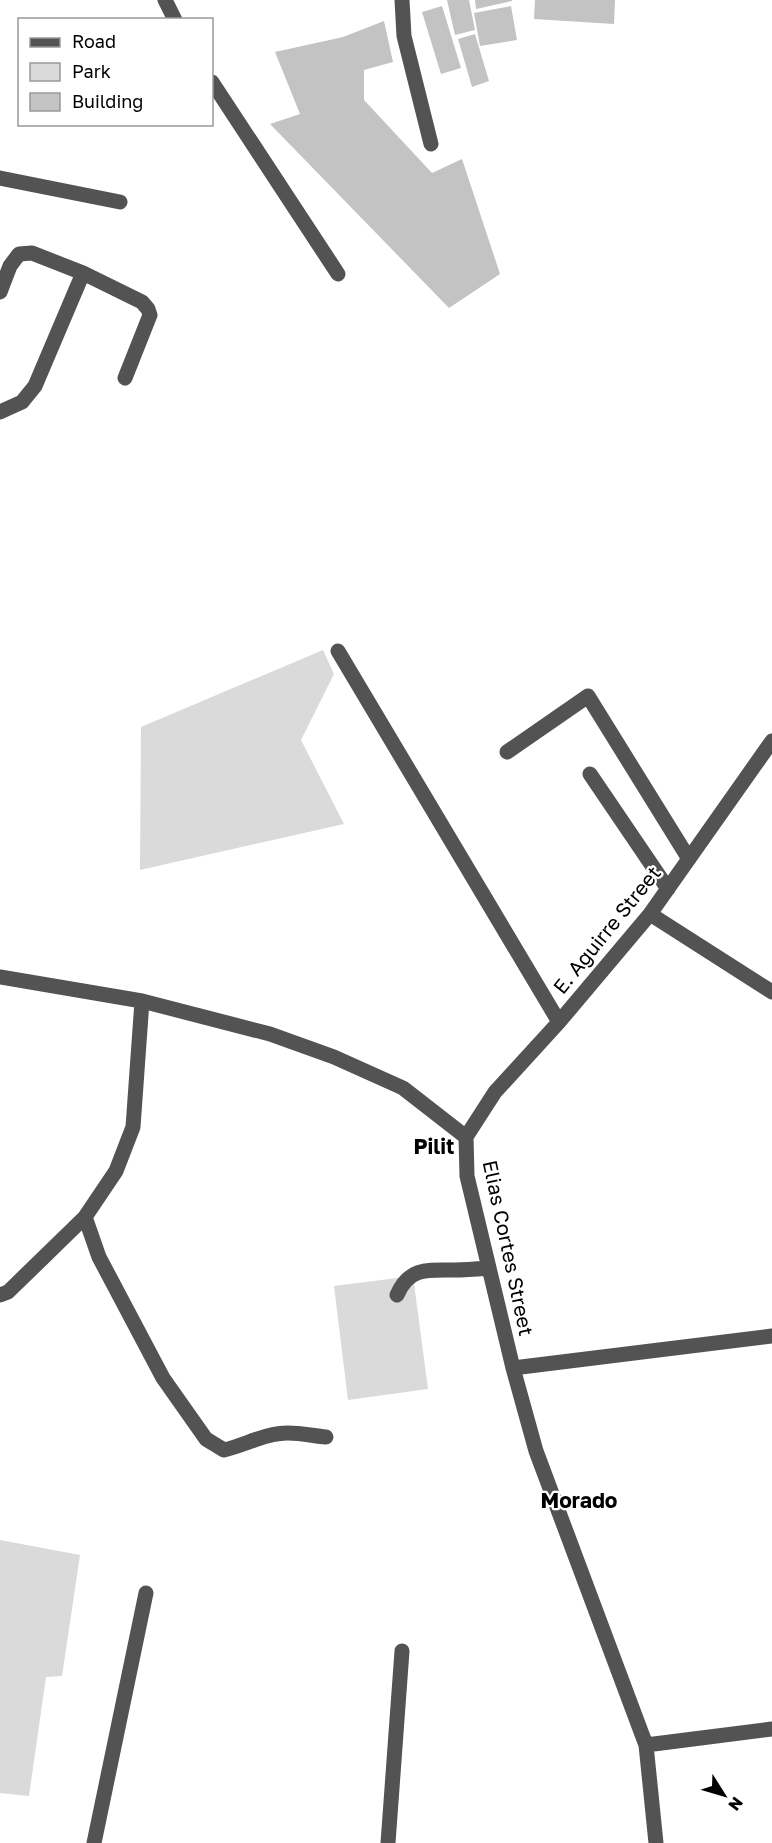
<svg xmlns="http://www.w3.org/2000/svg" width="772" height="1843" font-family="'Golos Text',sans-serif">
	<rect width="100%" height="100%" fill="#fff"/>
	<!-- green -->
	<path fill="#dadada" d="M323 650 334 674 301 740 344 824 140 870 141 727Z
		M413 1276 428 1389 348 1400 334 1286Z
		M0 1540 80 1555 62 1676 46 1677 29 1796 0 1793Z"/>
	<!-- building -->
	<path fill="#c3c3c3" d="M447 0H469L475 30 455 35Z
		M475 0H512V1L476 9Z
		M535 0H615L614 24 534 19Z
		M442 6 461 68 441 74 422 12Z
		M511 6 517 40 480 46 474 13Z
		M384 21 393 62 364 70V100L432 173 462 159 500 274 449 308 270 124 300 114 275 52 343 37Z
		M475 34 489 81 472 87 458 39Z"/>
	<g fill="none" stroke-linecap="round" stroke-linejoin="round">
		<!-- minor -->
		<path stroke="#535353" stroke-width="15" d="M165 0 175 20
			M402 0 404 36 431 144
			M212 82 338 274
			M0 178 120 202
			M0 292 10 266 19 254 32 253 83 273 142 302 148 309 150 315 125 378
			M0 412 22 402 35 386 83 273
			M338 651 559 1022
			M507 752 588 696 689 859
			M590 774 668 889
			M650 914 772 992
			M0 977 142 1001 270 1034 334 1057 403 1088 466 1137 467 1176 513 1368 536 1451 646 1745 656 1843
			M466 1137 495 1092 559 1022 650 914 772 741
			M85 1217 99 1257 163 1378 206 1439 224 1450C245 1445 266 1433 288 1433 301 1433 314 1436 326 1437
			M0 1295 8 1292 85 1217 116 1171 133 1127 142 1001
			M397 1295C409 1267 428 1270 454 1270 465 1270 477 1269 488 1268
			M513 1368 772 1336
			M646 1745 772 1729
			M94 1843 146 1593
			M388 1843 402 1651"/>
	</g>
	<g text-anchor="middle" stroke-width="4.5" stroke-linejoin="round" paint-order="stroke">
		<!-- street labels -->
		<g font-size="20" fill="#000" stroke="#fff">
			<text transform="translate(607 930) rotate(-51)" y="7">E. Aguirre Street</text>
			<text transform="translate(508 1248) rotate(78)" y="7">Elias Cortes Street</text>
		</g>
		<!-- neighbourhood labels -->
		<g font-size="21" font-weight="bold" fill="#000" stroke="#fff">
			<text x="434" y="1154">Pilit</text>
			<text x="579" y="1508">Morado</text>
		</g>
	</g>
	<!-- legend -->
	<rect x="18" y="18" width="195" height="108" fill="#ffffff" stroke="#999999" stroke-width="1.5"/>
	<rect x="30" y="38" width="30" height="9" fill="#535353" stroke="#999999" stroke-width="1.5"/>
	<text x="72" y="48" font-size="18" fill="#000000">Road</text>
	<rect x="30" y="63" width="30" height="18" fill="#dadada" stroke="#999999" stroke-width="1.5"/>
	<text x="72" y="78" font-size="18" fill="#000000">Park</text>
	<rect x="30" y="93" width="30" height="18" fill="#c3c3c3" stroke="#999999" stroke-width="1.5"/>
	<text x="72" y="108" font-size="18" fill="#000000">Building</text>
	<!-- north arrow -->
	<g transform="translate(724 1795) rotate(127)" stroke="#ffffff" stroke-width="4.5" paint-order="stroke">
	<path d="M0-4.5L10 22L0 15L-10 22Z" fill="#000000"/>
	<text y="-9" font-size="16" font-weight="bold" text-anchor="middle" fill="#000000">N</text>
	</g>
</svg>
